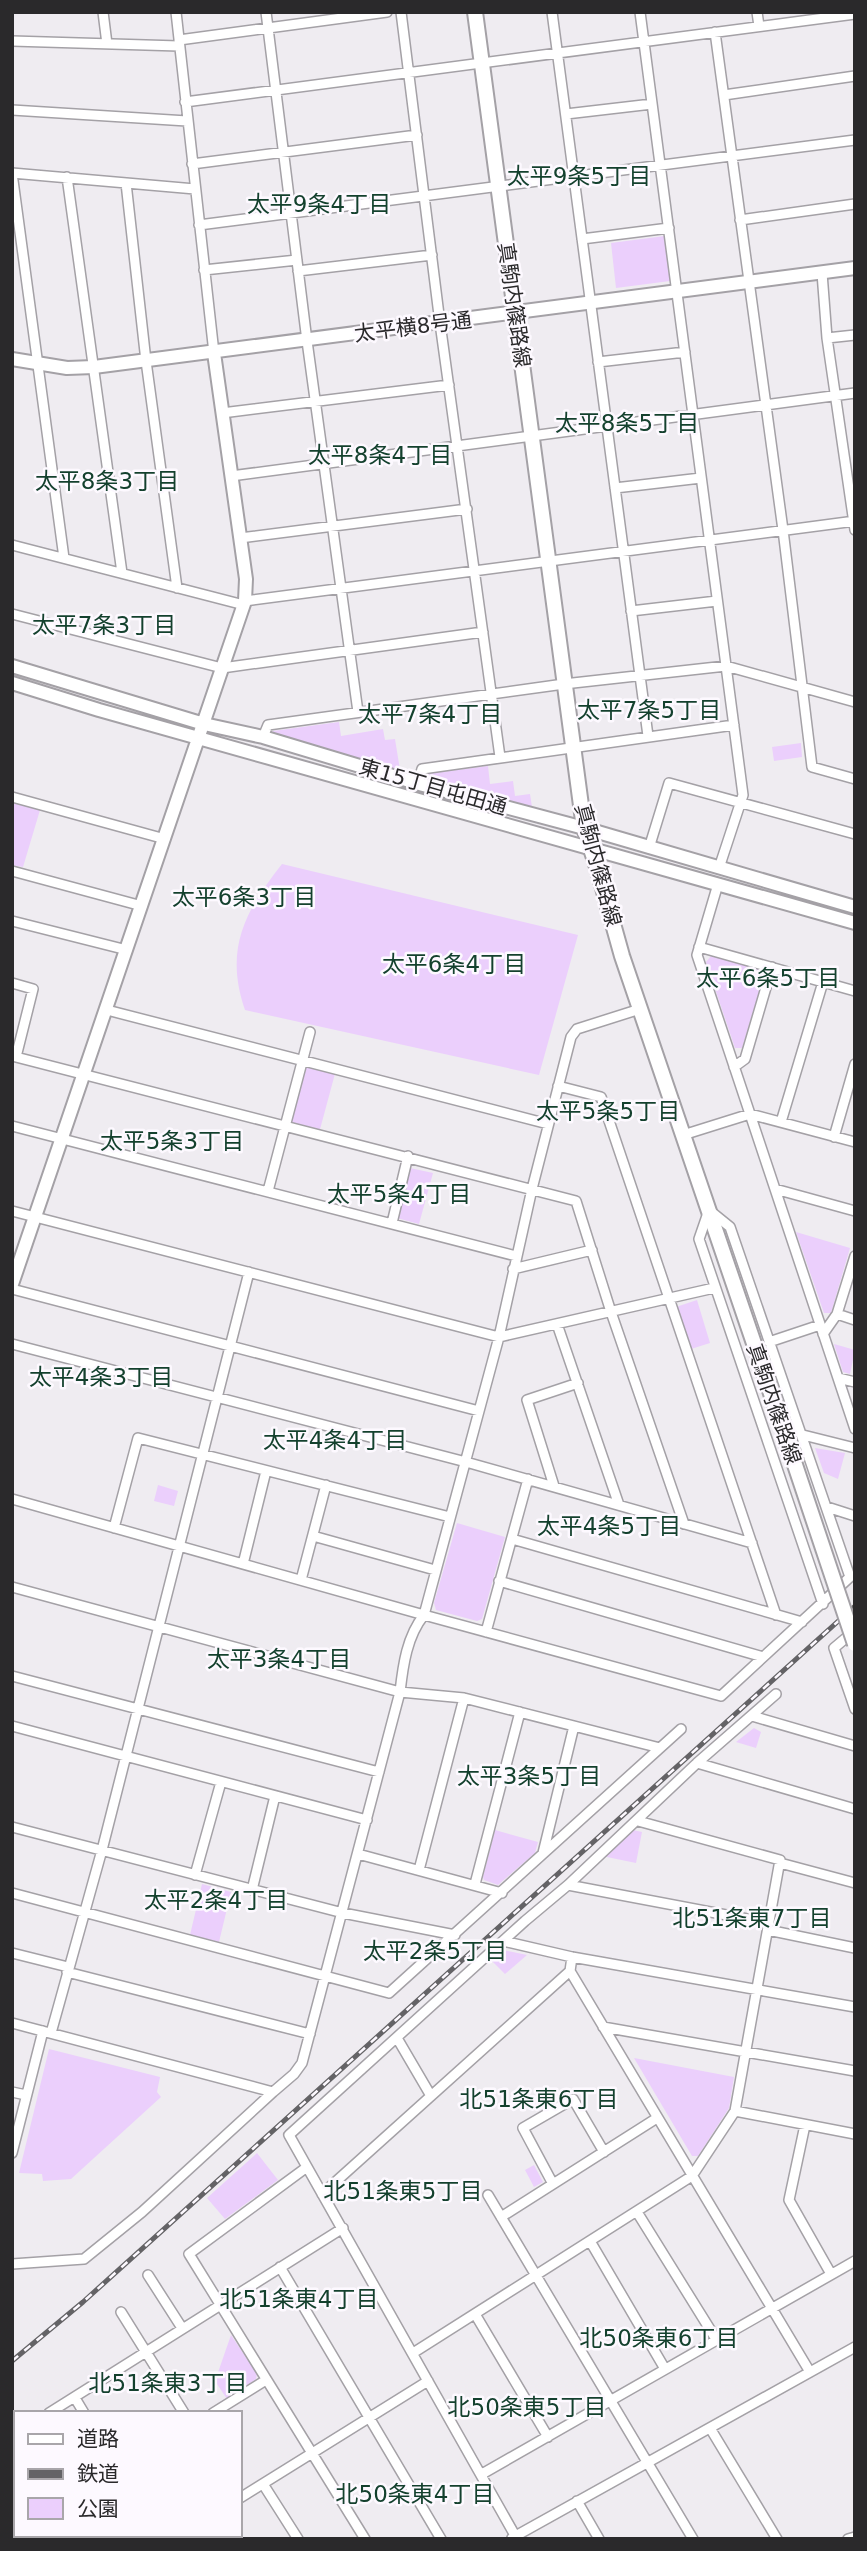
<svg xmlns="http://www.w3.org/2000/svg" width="867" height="2551" font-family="'DejaVu Sans','Noto Sans JP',sans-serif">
	<rect width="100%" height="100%" fill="#efecf1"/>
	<!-- green -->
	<path fill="#ebcffc" d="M665 236 670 281 616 288 611 243Z
		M339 722 341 736 383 729 385 740 395 739 400 770 272 735 273 731Z
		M801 743 802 757 774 761 772 747Z
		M488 766 490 784 513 781 515 796 530 794 532 807 425 779 426 774Z
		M12 803 40 810 23 867 12 865Z
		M282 864 578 935 539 1075 245 1010C224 949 245 911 282 864Z
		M711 956 762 970 764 975 742 1048H735L706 962Z
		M302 1061 336 1070 319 1133 285 1125Z
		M410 1168 433 1173 419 1224 397 1218Z
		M796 1232 850 1248 831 1313H824Z
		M697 1300 710 1343 691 1349 676 1307Z
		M834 1344 855 1350 850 1374 843 1372Z
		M815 1448 845 1453 838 1479 824 1473Z
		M158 1485 178 1491 174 1506 154 1501Z
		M457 1523 505 1537 482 1619 477 1621 436 1610 434 1603Z
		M754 1728 761 1732 756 1748 736 1742Z
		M495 1830 538 1842 535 1853 498 1885 484 1880 483 1877Z
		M633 1830 642 1832 636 1863 602 1856Z
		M202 1884 231 1892 219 1942 190 1935Z
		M503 1950 527 1955 505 1974 491 1960Z
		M49 2049 160 2077 157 2092 161 2097 71 2179 43 2181 42 2174 19 2173Z
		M634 2058 734 2077 729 2108 698 2156H692Z
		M257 2153 278 2180 225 2219 207 2198Z
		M534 2165 543 2182 534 2187 525 2170Z
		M231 2335 257 2374 256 2379 227 2399 215 2381Z"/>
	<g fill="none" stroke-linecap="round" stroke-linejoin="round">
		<!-- street casing -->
		<g stroke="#a4a1a6" stroke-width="12">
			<path id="street" d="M103 12 107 44
				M176 12 214 353
				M266 12 307 341 358 712
				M401 12 440 323 500 757
				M552 12 648 736
				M640 12 743 795 719 868
				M757 12 759 26
				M715 32 783 530 812 767 855 779
				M179 40 387 12
				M12 41 179 46
				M724 95 855 76
				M185 102 855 14
				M12 110 187 121
				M566 114 652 104
				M192 164 417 135
				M12 173 64 558
				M12 173 195 189
				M67 177 122 573
				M126 183 146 361 177 588
				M740 220 855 204
				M199 225 855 140
				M582 239 669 228
				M204 270 297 260
				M298 271 432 255
				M822 273 827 338 855 530
				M827 338 855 335
				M598 362 685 352
				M222 413 449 385
				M231 476 855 393
				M615 488 701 478
				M240 538 467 509
				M12 545 244 605
				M245 601 855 521
				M631 611 717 601
				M12 614 222 668 483 632
				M263 737 268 725 564 684 726 666 855 702
				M418 784 422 769 734 725
				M12 797 165 839
				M649 848 669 783 855 834
				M12 871 142 906
				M718 884 697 955 855 1429
				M12 921 127 950
				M699 947 855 991
				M12 983 33 989 16 1057
				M107 1010 548 1124
				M12 1056 576 1201 611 1312 684 1524
				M734 1067 745 1059 772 967
				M558 1086 601 1097 776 1615
				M781 1122 823 982
				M12 1126 516 1256
				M683 1135 750 1114 855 1142
				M834 1137 855 1064
				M775 1189 855 1211
				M268 1191 310 1032
				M12 1211 499 1337 714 1288
				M392 1223 408 1156
				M513 1269 592 1250
				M12 1289 479 1411
				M837 1314 855 1320
				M557 1324 619 1505
				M823 1334 837 1314 855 1256
				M769 1342 820 1325
				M12 1344 466 1462 752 1543
				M838 1378 855 1382
				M803 1435 855 1448
				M554 1486 527 1400 578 1383
				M12 1499 424 1615 499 1337 532 1189 571 1037 577 1029 640 1009
				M827 1507 855 1516
				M114 1528 138 1438 450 1517
				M313 1536 435 1570
				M512 1539 802 1622
				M243 1564 266 1471
				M301 1580 326 1485
				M499 1581 763 1657
				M12 1587 400 1692 464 1698 660 1748
				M486 1632 528 1479
				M853 1632 834 1648 855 1709
				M12 1676 379 1772
				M752 1716 855 1746
				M12 1726 367 1820
				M697 1763 855 1809
				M12 1827 343 1913 455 1935
				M543 1853 574 1726
				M358 1854 502 1893
				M780 1863 855 1883
				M419 1870 464 1698
				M195 1875 221 1782
				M475 1884 520 1712
				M568 1885 769 1923
				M252 1890 275 1796
				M12 1893 389 1993 681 1729
				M768 1930 855 1948
				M503 1941 572 1957 855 2007
				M12 1953 68 1967
				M572 1957 570 1971 810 2372
				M67 1972 310 2034
				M12 2023 273 2092 294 2074 302 2063 400 1692C403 1665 407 1636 424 1615L721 1696 850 1577 730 1227 709 1210 699 1239 823 1604
				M603 2027 855 2071
				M51 2033 102 1850 249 1272
				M397 2038 431 2096
				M12 2092 26 2095
				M735 2111 855 2134
				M805 2125 789 2200 831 2274
				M12 2153 43 2031
				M307 2167 189 2254 365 2539
				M553 2184 523 2128 573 2099 604 2152
				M322 2194 570 1971
				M488 2195 693 2539
				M637 2212 716 2339
				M501 2217 657 2118
				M590 2241 665 2369
				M12 2264 84 2259 142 2212 273 2092
				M280 2267 441 2539
				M148 2275 182 2328
				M121 2312 184 2413
				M475 2314 548 2437
				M413 2353 692 2176 735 2111 780 1860 638 1821
				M75 2398 84 2413
				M49 2413 343 2228
				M213 2413 266 2380
				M710 2428 777 2539
				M12 2435 16 2433
				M482 2474 855 2261
				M263 2484 298 2539
				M240 2498 428 2381
				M577 2501 599 2539
				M160 2535 162 2539
				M227 2535 229 2539
				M12 2536 16 2534
				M512 2538 855 2347
				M175 2539 181 2535
				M517 2539 289 2135 525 1921 568 1885 697 1763 776 1694
				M848 2539 855 2537"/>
		</g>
		<!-- secondary casing -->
		<g stroke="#a4a1a6" stroke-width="16">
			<path id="secondary" d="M12 359 67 368 94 367 855 268
				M12 666 204 724 263 737 423 785 584 828 855 907
				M12 683 99 710 855 923
				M12 1284 245 601 246 579 214 353"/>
		</g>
		<!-- primary casing -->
		<g stroke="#a4a1a6" stroke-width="18">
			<path id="primary" d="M475 12 584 828 598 870 622 956 777 1411"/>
		</g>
		<!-- street -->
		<use href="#street" stroke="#fff" stroke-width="9"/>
		<!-- secondary -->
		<use href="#secondary" stroke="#fff" stroke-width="12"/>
		<!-- primary -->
		<use href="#primary" stroke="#fff" stroke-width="14"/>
		<!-- rail casing -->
		<g stroke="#646366" stroke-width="5">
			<path id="rail" d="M12 2361 83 2302 855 1606"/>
		</g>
		<!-- rail -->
		<use href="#rail" stroke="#fdf9ff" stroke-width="2.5" stroke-dasharray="8" stroke-linecap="butt"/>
		<!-- primary-bridge casing -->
		<g stroke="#a4a1a6" stroke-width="18" stroke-linecap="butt">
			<path id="primary-bridge" d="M777 1411 855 1644"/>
		</g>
		<!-- primary-bridge -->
		<use href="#primary-bridge" stroke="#fff" stroke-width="14"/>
	</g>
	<g text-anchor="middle" stroke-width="5" stroke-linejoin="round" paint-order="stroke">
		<!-- street labels -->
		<g font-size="21" fill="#2a292b" stroke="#fdf9ff">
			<text transform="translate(514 305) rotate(82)" y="7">真駒内篠路線</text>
			<text transform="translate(413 327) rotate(-7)" y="7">太平横8号通</text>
			<text transform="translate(433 787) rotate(16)" y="7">東15丁目屯田通</text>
			<text transform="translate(598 865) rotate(75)" y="7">真駒内篠路線</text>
			<text transform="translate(774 1404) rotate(71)" y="7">真駒内篠路線</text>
		</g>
		<!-- neighbourhood labels -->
		<g font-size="23" fill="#14412e" stroke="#fdf9ff">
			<text x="579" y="184">太平9条5丁目</text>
			<text x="319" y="212">太平9条4丁目</text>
			<text x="627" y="431">太平8条5丁目</text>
			<text x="380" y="463">太平8条4丁目</text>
			<text x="107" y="489">太平8条3丁目</text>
			<text x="104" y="633">太平7条3丁目</text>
			<text x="649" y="718">太平7条5丁目</text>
			<text x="430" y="722">太平7条4丁目</text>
			<text x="244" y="905">太平6条3丁目</text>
			<text x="454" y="972">太平6条4丁目</text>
			<text x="768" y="986">太平6条5丁目</text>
			<text x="608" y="1119">太平5条5丁目</text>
			<text x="172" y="1149">太平5条3丁目</text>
			<text x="399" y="1202">太平5条4丁目</text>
			<text x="101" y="1385">太平4条3丁目</text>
			<text x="335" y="1448">太平4条4丁目</text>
			<text x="609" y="1534">太平4条5丁目</text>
			<text x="279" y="1667">太平3条4丁目</text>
			<text x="529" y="1784">太平3条5丁目</text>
			<text x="216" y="1908">太平2条4丁目</text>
			<text x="752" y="1926">北51条東7丁目</text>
			<text x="435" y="1959">太平2条5丁目</text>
			<text x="539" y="2107">北51条東6丁目</text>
			<text x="403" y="2199">北51条東5丁目</text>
			<text x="299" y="2307">北51条東4丁目</text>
			<text x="659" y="2346">北50条東6丁目</text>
			<text x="168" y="2391">北51条東3丁目</text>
			<text x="527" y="2415">北50条東5丁目</text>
			<text x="415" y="2502">北50条東4丁目</text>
		</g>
	</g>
	<!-- border -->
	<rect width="867" height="2551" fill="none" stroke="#2a292b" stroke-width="28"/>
	<!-- legend -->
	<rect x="14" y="2411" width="228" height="126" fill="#fdf9ff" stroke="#a9a6aa" stroke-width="2"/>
	<rect x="28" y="2434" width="35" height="10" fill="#ffffff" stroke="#a9a6aa" stroke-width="2"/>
	<text x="77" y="2446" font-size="21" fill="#2a292b">道路</text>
	<rect x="28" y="2469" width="35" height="10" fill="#646366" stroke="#a9a6aa" stroke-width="2"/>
	<text x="77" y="2481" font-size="21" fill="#2a292b">鉄道</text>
	<rect x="28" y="2498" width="35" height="21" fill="#ebcffc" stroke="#a9a6aa" stroke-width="2"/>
	<text x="77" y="2516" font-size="21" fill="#2a292b">公園</text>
</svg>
